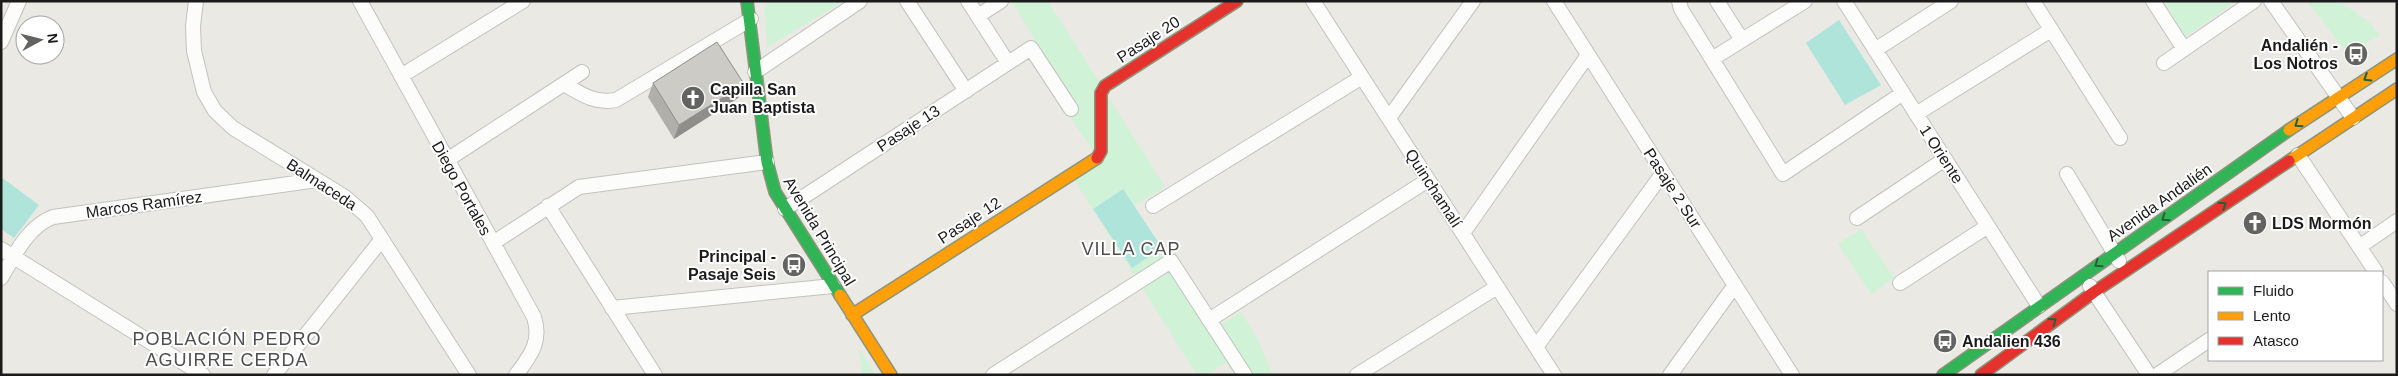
<svg xmlns="http://www.w3.org/2000/svg" width="2398" height="376" font-family="Arial,sans-serif">
	<rect width="100%" height="100%" fill="#eae9e3"/>
	<!-- park -->
	<path fill="#d0f2d7" d="M770 1H844L767 47 764 5Z
		M1014 1H1048L1165 187 1130 208 1210 332 1241 312 1257 338 1273 375H1235L1226 362 1208 375H1197L1075 181 1101 162 1029 58 1041 50 1012 2Z
		M2163 1H2237L2186 36Z
		M2307 1H2339L2369 22 2380 36 2369 41 2355 53 2346 52Z
		M1861 229 1894 278 1871 294 1838 244Z
		M859 348 875 375H862Z"/>
	<!-- pitch -->
	<path fill="#aee4d9" d="M1839 20 1881 85 1845 105 1806 43Z
		M1 177 39 205 14 238 1 229Z
		M1123 189 1162 248 1132 268 1093 209Z"/>
	<g fill="none" stroke-linecap="round" stroke-linejoin="round">
		<!-- street casing -->
		<g stroke="#c2c2bf" stroke-width="16">
			<path id="street" d="M196 1 193 26 194 51 204 92 215 111 233 128 345 197 367 216 469 375
				M360 1 534 317C542 342 530 356 516 375
				M907 1 966 91
				M968 1 1008 63
				M1313 1 1554 375
				M1554 1 1792 375
				M1679 1 1681 9 1783 174 1903 93
				M1717 1 1742 40
				M1844 1 2039 306
				M2033 1 2120 138
				M2153 1 2184 49
				M2271 1 2353 118
				M978 16 1001 1
				M1 42 19 1
				M1875 50 1951 1
				M1712 59 1805 1
				M2164 63 2254 1
				M755 72 860 1
				M401 76 523 1
				M564 84C581 94 595 104 616 100L751 19
				M1916 114 2051 30
				M1389 118 1473 1
				M2298 155 2376 272
				M447 160 582 72
				M2067 174 2119 261
				M548 206 655 375
				M1153 206 1362 77
				M785 209 1031 48 1071 109
				M1857 218 1945 159
				M1463 233 1588 55
				M493 243 579 187 767 162
				M2359 247 2397 221
				M1 249 203 375
				M1 278C14 256 28 226 53 217L317 180
				M2382 282 2397 304
				M1900 283 1988 226
				M2090 286 2149 375
				M612 308 833 286
				M1209 320 1428 180
				M1536 347 1663 173
				M274 375 382 239
				M993 375 1171 261 1245 375
				M1357 375 1497 287
				M1670 375 1735 285
				M2157 375 2209 340"/>
		</g>
		<!-- fast casing -->
		<g stroke="#8c947b" stroke-width="14">
			<path id="fast" d="M747 1 767 162 775 192 840 295
				M1943 375 2289 130"/>
		</g>
		<!-- slow casing -->
		<g stroke="#8c947b" stroke-width="14">
			<path id="slow" d="M2289 130 2397 59
				M2289 161 2397 89
				M840 295 891 375
				M852 315 1097 158"/>
		</g>
		<!-- jam casing -->
		<g stroke="#8c947b" stroke-width="14">
			<path id="jam" d="M1097 158 1101 151V93L1105 86 1237 1
				M1981 375 2094 292 2289 161"/>
		</g>
		<!-- street -->
		<use href="#street" stroke="#fcfcfb" stroke-width="14"/>
		<!-- fast -->
		<use href="#fast" stroke="#30b455" stroke-width="11"/>
		<!-- slow -->
		<use href="#slow" stroke="#ff9f0a" stroke-width="11"/>
		<!-- jam -->
		<use href="#jam" stroke="#e5322d" stroke-width="11"/>
	</g>
	<!-- wall -->
	<path fill="#b0afaa" d="M653 83 744 84 738 98 674 139 648 97Z"/>
	<!-- shaded-wall -->
	<path fill="#908e8b" d="M744 84 738 98 674 139 679 125Z"/>
	<!-- building -->
	<path fill="#cdcbc6" stroke="#908e8b" d="M717 42 744 84 679 125 653 83Z"/>
	<!-- one-way arrows -->
	<defs><path id="oneway-chevron" d="M-2-3.5L2.5 0L-2 3.5" fill="none" stroke-width="1.6" stroke-linecap="round" stroke-linejoin="round" transform="scale(1.25)"/></defs>
	<g stroke="#246035">
		<use href="#oneway-chevron" transform="translate(2367 78) rotate(148)"/>
		<use href="#oneway-chevron" transform="translate(2298 124) rotate(146)"/>
		<use href="#oneway-chevron" transform="translate(2223 205) rotate(-34)"/>
		<use href="#oneway-chevron" transform="translate(2165 218) rotate(145)"/>
		<use href="#oneway-chevron" transform="translate(2098 264) rotate(145)"/>
		<use href="#oneway-chevron" transform="translate(2053 321) rotate(-36)"/>
	</g>
	<!-- icons -->
	<defs>
		<g id="bus-disc" transform="scale(1.25)"><circle r="9.5" fill="#636361" stroke="#fff"/><path d="M-5-6H5V4H4V6H2V4H-2V6H-4V4H-5ZM-3.5-4V0h7V-4ZM-3.5 1.2v1.5H-2V1.2ZM2 1.2v1.5H3.5V1.2Z" fill="#fff"/></g>
		<g id="church-disc" transform="scale(1.25)"><circle r="9.5" fill="#636361" stroke="#fff"/><path d="M-1.2-6h2.4v3.5h3.3v2.4h-3.3V6h-2.4V-.1h-3.3v-2.4h3.3Z" fill="#fff"/></g>
	</defs>
	<g fill-rule="evenodd">
		<use href="#bus-disc" x="2356" y="54"/>
		<use href="#church-disc" x="693" y="98"/>
		<use href="#church-disc" x="2255" y="223"/>
		<use href="#bus-disc" x="794" y="265"/>
		<use href="#bus-disc" x="1945" y="341"/>
	</g>
	<g text-anchor="middle" stroke-width="4" stroke-linejoin="round" paint-order="stroke">
		<!-- street labels -->
		<g font-size="16" fill="#1b1b1b" stroke="#fff">
			<text transform="translate(1148 39) rotate(-33)" y="6">Pasaje 20</text>
			<text transform="translate(908 128) rotate(-33)" y="6">Pasaje 13</text>
			<text transform="translate(1942 154) rotate(57)" y="6">1 Oriente</text>
			<text transform="translate(322 184) rotate(33)" y="6">Balmaceda</text>
			<text transform="translate(462 188) rotate(61)" y="6">Diego Portales</text>
			<text transform="translate(1434 188) rotate(57)" y="6">Quinchamalí</text>
			<text transform="translate(1673 188) rotate(57)" y="6">Pasaje 2 Sur</text>
			<text transform="translate(2159 202) rotate(-35)" y="6">Avenida Andalién</text>
			<text transform="translate(144 204) rotate(-8)" y="6">Marcos Ramírez</text>
			<text transform="translate(969 220) rotate(-33)" y="6">Pasaje 12</text>
			<text transform="translate(820 231) rotate(59)" y="6">Avenida Principal</text>
		</g>
		<!-- poi labels -->
		<g font-size="16" font-weight="bold" fill="#1b1b1b" stroke="#fff" text-anchor="start">
			<text x="2338" y="51" text-anchor="end">Andalién -<tspan x="2338" dy="18">Los Notros</tspan></text>
			<text x="710" y="95">Capilla San<tspan x="710" dy="18">Juan Baptista</tspan></text>
			<text x="2272" y="229">LDS Mormón</text>
			<text x="776" y="262" text-anchor="end">Principal -<tspan x="776" dy="18">Pasaje Seis</tspan></text>
			<text x="1962" y="347">Andalien 436</text>
		</g>
		<!-- neighbourhood labels -->
		<g font-size="18" letter-spacing="1" fill="#4e4e4e" stroke="#fff">
			<text x="1131" y="255">VILLA CAP</text>
			<text x="227" y="345">POBLACIÓN PEDRO<tspan x="227" dy="21">AGUIRRE CERDA</tspan></text>
		</g>
	</g>
	<!-- border -->
	<rect width="2398" height="376" fill="none" stroke="#1b1b1b" stroke-width="5"/>
	<!-- legend -->
	<rect x="2208" y="271" width="175" height="90" fill="#ffffff" stroke="#a4a4a4"/>
	<rect x="2218" y="287" width="25" height="8" fill="#30b455" stroke="#a4a4a4"/>
	<text x="2253" y="296" font-size="15" fill="#1b1b1b">Fluido</text>
	<rect x="2218" y="312" width="25" height="8" fill="#ff9f0a" stroke="#a4a4a4"/>
	<text x="2253" y="321" font-size="15" fill="#1b1b1b">Lento</text>
	<rect x="2218" y="337" width="25" height="8" fill="#e5322d" stroke="#a4a4a4"/>
	<text x="2253" y="346" font-size="15" fill="#1b1b1b">Atasco</text>
	<!-- north arrow -->
	<g transform="translate(40 40) rotate(83)"><circle r="24" fill="#ffffff" stroke="#a4a4a4"/>
	<path d="M0-4L9 19L0 12L-9 19Z" fill="#636361"/>
	<text y="-8" font-size="14" font-weight="bold" text-anchor="middle" fill="#1b1b1b">N</text>
	</g>
</svg>
